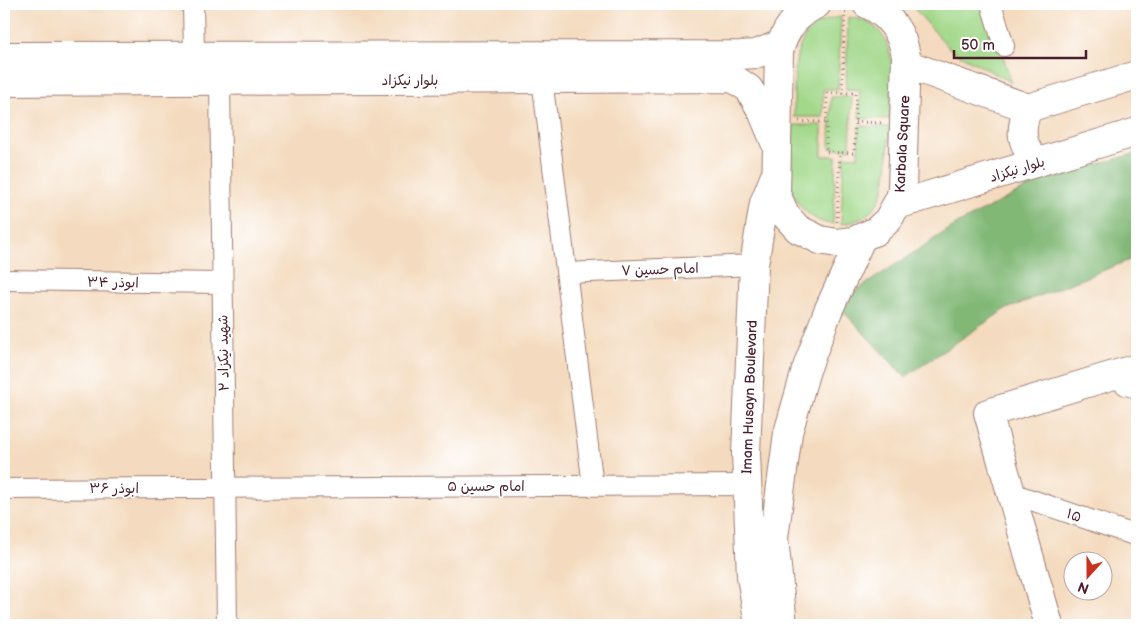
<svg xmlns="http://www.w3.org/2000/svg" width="1141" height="629" font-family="'Balsamiq Sans','Playpen Sans Arabic',sans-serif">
	<rect width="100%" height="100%" fill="#fff"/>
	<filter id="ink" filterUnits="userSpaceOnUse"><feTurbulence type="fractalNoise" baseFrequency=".02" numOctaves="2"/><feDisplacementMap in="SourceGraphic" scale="10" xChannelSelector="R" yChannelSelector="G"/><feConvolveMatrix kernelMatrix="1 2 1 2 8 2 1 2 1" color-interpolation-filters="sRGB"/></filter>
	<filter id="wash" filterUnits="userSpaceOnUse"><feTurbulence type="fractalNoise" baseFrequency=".0096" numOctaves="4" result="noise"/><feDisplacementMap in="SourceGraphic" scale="20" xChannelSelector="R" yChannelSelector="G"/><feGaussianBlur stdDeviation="1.12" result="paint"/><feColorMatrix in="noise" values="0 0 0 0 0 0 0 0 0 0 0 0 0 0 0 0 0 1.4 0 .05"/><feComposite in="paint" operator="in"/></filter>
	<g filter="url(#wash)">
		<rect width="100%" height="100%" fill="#f4dbbf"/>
		<!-- green -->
		<path fill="#a2d88a" stroke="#767c5a" d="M910 4H987L1011 82 952 51Z
			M841 17 838 89H823V117H794C795 77 787 23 841 17Z
			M848 17C903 23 892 80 890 119L859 118 860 90 846 89Z
			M831 97H852L850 149 830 148Z
			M793 125H822V156H836L833 224C812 222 797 207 791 187Z
			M859 126 889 127C887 165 893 219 841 224L844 156 858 157Z"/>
		<!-- forest -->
		<path fill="#81b876" stroke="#666c50" d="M1137 153V257L1004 310 905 377 843 311 854 292 957 224 1042 180Z"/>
	</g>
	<g filter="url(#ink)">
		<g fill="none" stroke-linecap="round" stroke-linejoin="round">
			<!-- street casing -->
			<g stroke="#9f7d75" stroke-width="22">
				<path id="street" d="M193 4 194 55
					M991 4 1004 46
					M542 79 593 486
					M220 81 227 625
					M566 273 754 265
					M4 280 222 283
					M1114 375 1126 385 1137 388
					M4 489 747 485
					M1011 493 1137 536"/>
			</g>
			<!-- secondary casing -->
			<g stroke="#9f7d75" stroke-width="30">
				<path id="secondary" d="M817 4C796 14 784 30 779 52L776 194 786 216 798 229 820 240 837 243 853 241 876 231 888 220 900 198 902 189 906 56C902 32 889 14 867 4
					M4 56 740 55 756 54 781 44
					M906 64 1028 108 1137 75
					M4 82 733 78 749 89 762 111 777 147
					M1028 108C1019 131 1021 143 1036 163
					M897 205 1137 132
					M759 625 751 576 746 453 754 265 764 203 774 178
					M783 625 774 538 788 433 806 370 828 311 861 239
					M1049 625 988 413 1137 368"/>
			</g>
			<!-- path -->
			<path stroke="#9f7d75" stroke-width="3" stroke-dasharray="1 4" stroke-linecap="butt" d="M827 93H856L854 153 826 152Z
				M842 93 845 9
				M799 121 826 122
				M855 122 884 123
				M837 222 840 152"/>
			<!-- street -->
			<use href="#street" stroke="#fff" stroke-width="20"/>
			<!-- secondary -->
			<use href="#secondary" stroke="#fff" stroke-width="28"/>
		</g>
	</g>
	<g text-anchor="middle" stroke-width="4" stroke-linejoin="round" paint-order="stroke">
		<!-- street labels -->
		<g font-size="14" fill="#4a1f2b" stroke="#fff">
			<text x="410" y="85">بلوار نیکزاد</text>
			<text transform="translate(902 144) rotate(-87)" y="5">Karbala Square</text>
			<text transform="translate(1017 169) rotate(-17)" y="5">بلوار نیکزاد</text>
			<text transform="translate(660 269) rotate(-2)" y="5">امام حسین ۷</text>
			<text transform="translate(113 282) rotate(1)" y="5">ابوذر ۳۴</text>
			<text transform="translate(223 353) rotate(-91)" y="5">شهید نیکزاد ۲</text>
			<text transform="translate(749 397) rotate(-88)" y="5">Imam Husayn Boulevard</text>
			<text x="486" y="491">امام حسین ۵</text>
			<text x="114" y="493">ابوذر ۳۶</text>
			<text transform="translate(1074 515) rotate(19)" y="5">۱۵</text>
		</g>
	</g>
	<!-- margin -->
	<rect width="1141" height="629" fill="none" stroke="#fff" stroke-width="20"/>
	<!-- north arrow -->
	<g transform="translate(1088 576) rotate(201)"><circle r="24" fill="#ffffff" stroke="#b7a5aa"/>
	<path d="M0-4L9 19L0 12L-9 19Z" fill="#c8321e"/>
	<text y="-8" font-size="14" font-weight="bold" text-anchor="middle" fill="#4a1f2b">N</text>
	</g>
	<!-- scale -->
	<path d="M954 50v8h132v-8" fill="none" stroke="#4a1f2b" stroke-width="2.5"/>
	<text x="961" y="50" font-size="15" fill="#4a1f2b" stroke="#ffffff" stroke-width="4" paint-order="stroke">50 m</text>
</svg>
